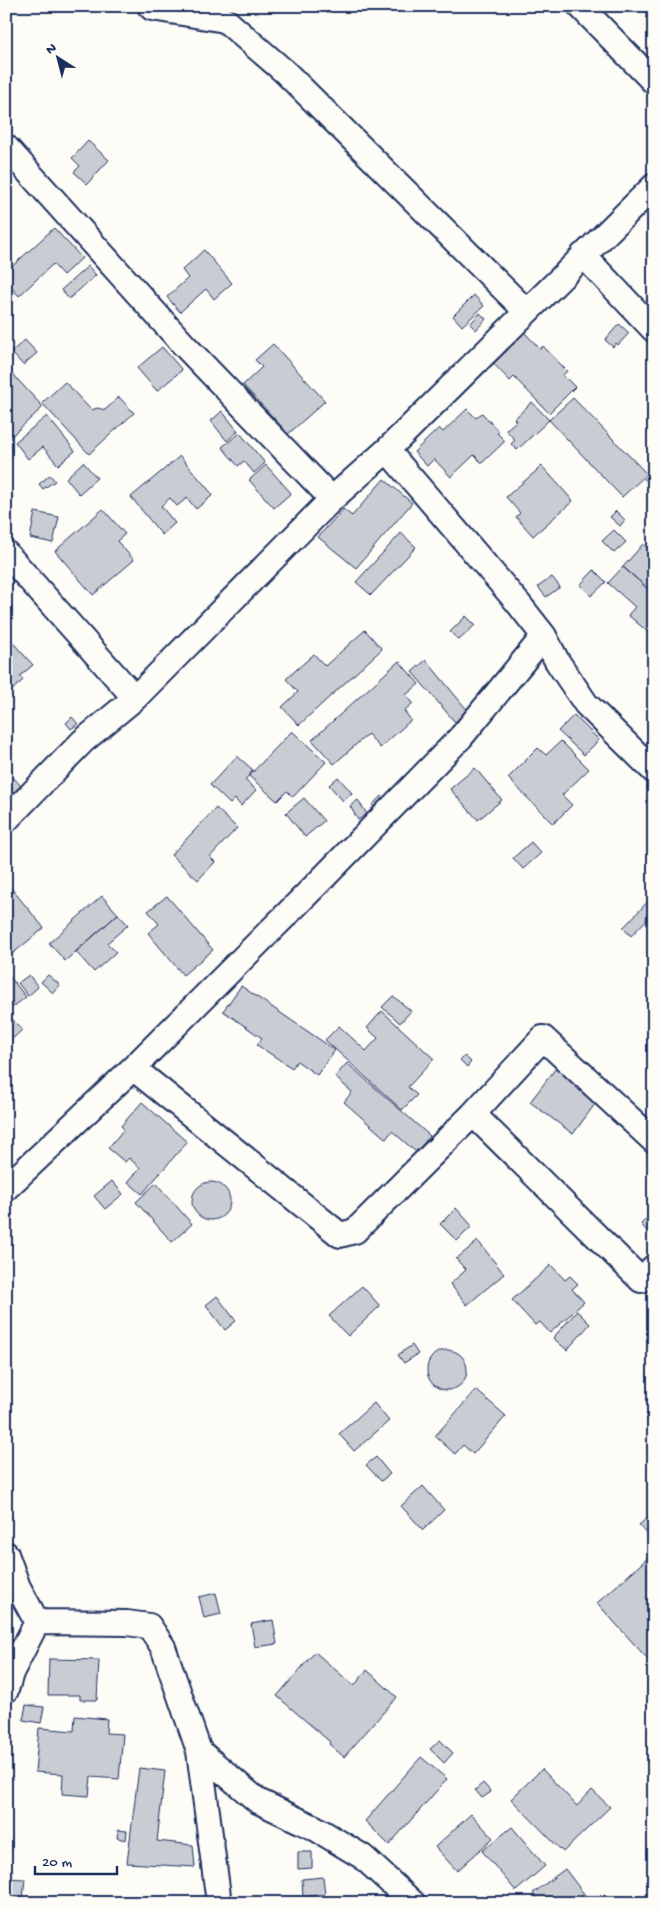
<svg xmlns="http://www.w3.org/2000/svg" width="660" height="1909" font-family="'Gochi Hand',sans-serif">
	<rect width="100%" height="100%" fill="#fdfcf7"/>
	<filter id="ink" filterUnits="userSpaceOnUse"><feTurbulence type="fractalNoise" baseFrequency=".02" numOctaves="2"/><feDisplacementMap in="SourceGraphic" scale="10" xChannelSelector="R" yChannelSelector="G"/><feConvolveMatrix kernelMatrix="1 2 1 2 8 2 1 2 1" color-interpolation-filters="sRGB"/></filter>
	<g filter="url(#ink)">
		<!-- building -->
		<path fill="#c9ccd3" stroke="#1b2f5e" d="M88 141 109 160 87 184 74 172 80 166 72 158Z
			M54 228 82 258 63 275 53 264 19 296 6 282V272Z
			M204 250 232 283 214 299 206 289 180 312 167 297 188 278 182 270Z
			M88 266 96 275 69 299 61 290Z
			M474 295 484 306 462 326 453 316Z
			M480 313 486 319 476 330 470 324Z
			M619 324 629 333 618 345 616 343 613 347 605 340Z
			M524 332 540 349 543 346 567 371 563 375 575 387 549 413 514 377 510 381 492 362Z
			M25 340 37 353 23 365 11 352Z
			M273 344 325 401 286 436 282 431 284 429 243 385 262 367 255 360Z
			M162 347 182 370 157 391 137 368Z
			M6 367 43 407 6 441Z
			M65 382 91 410 98 408 105 410 119 397 134 413 89 454 42 403Z
			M573 398 647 474 622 497 549 420Z
			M532 402 549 420 517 450 511 444 515 440 506 430 516 421 514 419Z
			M467 409 476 418 482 413 499 432 497 433 505 441 482 463 474 455 451 477 434 459 427 466 414 452 439 428 443 432Z
			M222 411 238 431 227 441 211 421Z
			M47 416 75 451 58 465 43 447 28 459 15 442Z
			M240 433 265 463 254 473 244 461 238 466 222 447Z
			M180 456 213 495 196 509 187 498 177 506 170 498 161 506 175 523 162 535 131 497Z
			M83 462 97 478 79 494 66 478Z
			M266 465 291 493 274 508 249 480Z
			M542 466 573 501 533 536 516 517 520 513 506 497Z
			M654 468V488L644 479Z
			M50 475 55 481 43 489 39 484Z
			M384 479 412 503 356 568 318 537 343 509 352 516Z
			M103 509 125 534 117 541 134 560 93 595 55 551Z
			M616 511 625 520 620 526 610 517Z
			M35 512 59 517 53 543 30 538Z
			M614 530 626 542 614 553 602 541Z
			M401 533 416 547 371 595 356 582Z
			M643 544 654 554V594L623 567Z
			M623 567 654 594V628L649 633 628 615 635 607 608 583Z
			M594 570 606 582 591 596 580 585Z
			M552 577 560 587 546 597 538 587Z
			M466 616 475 625 459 640 450 632Z
			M365 630 382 649 299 725 282 707 298 692 286 679 314 654 325 666Z
			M6 635 33 665 20 676 23 680 10 692 6 688Z
			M426 660 468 711 455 722 412 672Z
			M399 661 419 684 406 695 413 703 404 711 411 720 380 748 368 734 334 764 312 740Z
			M574 715 599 740 584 755 558 731Z
			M72 717 78 724 71 729 66 723Z
			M292 731 326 762 293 797 287 791 277 801 249 776Z
			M561 741 589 769 562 795 572 805 553 824 508 778 538 748 546 755Z
			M237 756 253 770 245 780 256 790 241 806 235 799 230 804 210 785Z
			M475 768 502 800 478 820 450 789Z
			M12 776 21 786 14 792 6 784V782Z
			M338 777 352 793 343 801 329 785Z
			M381 796 387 802 378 811 372 805Z
			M304 798 324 821 305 837 286 813Z
			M358 800 367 814 358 820 350 806Z
			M216 808 237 828 210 857 215 862 198 880 171 855Z
			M531 842 541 853 523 869 513 858Z
			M6 882 44 928 6 959Z
			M654 895V912L631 936 623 928Z
			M102 896 118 914 65 961 49 943Z
			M167 896 213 950 183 975 148 933 159 924 148 911Z
			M118 914 128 925 107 943 116 952 94 972 76 952Z
			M6 972 26 997 13 1007 6 999Z
			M29 975 38 987 28 996 18 983Z
			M48 975 60 985 53 993 41 982Z
			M241 986 335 1050 317 1075 297 1061 292 1068 257 1045 262 1038 223 1011Z
			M393 996 411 1011 400 1023 382 1007Z
			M382 1011 434 1059 408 1087 417 1095 402 1110 325 1040 339 1026 366 1051 378 1038 367 1028Z
			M6 1012 22 1030 9 1042 6 1039Z
			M465 1056 471 1062 467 1067 460 1060Z
			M347 1063 430 1136 416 1152 392 1131 386 1139 344 1102 352 1092 335 1077Z
			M556 1068 598 1100 573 1134 530 1102Z
			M142 1102 187 1142 142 1194 128 1182 140 1168 129 1158 125 1162 108 1148 124 1129 121 1126Z
			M112 1181 123 1194 105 1209 94 1196Z
			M192 1201a19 19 0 1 1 38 0a19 19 0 1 1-38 0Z
			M156 1183 192 1224 172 1242 136 1202Z
			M456 1208 472 1226 457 1241 440 1224Z
			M650 1216 654 1220V1230L649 1234 641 1224Z
			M478 1241 504 1274 467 1305 450 1284 466 1270 456 1259Z
			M551 1265 565 1280 570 1276 578 1284 572 1289 584 1302 550 1333 540 1322 535 1325 512 1300Z
			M362 1286 380 1306 348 1336 329 1316Z
			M217 1296 236 1321 225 1330 206 1305Z
			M577 1311 590 1324 567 1350 553 1338Z
			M412 1345 418 1354 404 1363 398 1355Z
			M427 1370a20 20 0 1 1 40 0a20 20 0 1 1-40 0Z
			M476 1390 506 1416 473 1454 463 1445 455 1454 435 1436Z
			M374 1403 389 1421 354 1451 339 1434Z
			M376 1457 390 1474 381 1481 366 1465Z
			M423 1486 444 1510 423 1530 401 1506Z
			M654 1512V1541L639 1525Z
			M650 1556 654 1560V1666L597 1603Z
			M216 1593 221 1614 204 1618 199 1597Z
			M273 1620 277 1644 255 1647 251 1624Z
			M315 1652 354 1686 367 1670 397 1697 344 1757 329 1744 330 1742 277 1696Z
			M49 1659 99 1660 97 1700H80V1695H48Z
			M26 1705 44 1707 41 1723 23 1720Z
			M75 1716 107 1719 106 1733 123 1734 119 1779 91 1777 89 1796 62 1794 63 1774 35 1772 39 1728 74 1731Z
			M440 1740 453 1753 444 1763 430 1749Z
			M421 1757 447 1779 389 1845 365 1821Z
			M139 1768 165 1771 157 1841 193 1845 195 1867 127 1863Z
			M542 1769 577 1806 592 1790 610 1807 563 1852 511 1799Z
			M483 1783 491 1792 482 1798 475 1790Z
			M471 1814 493 1838 457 1871 435 1847Z
			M512 1827 545 1866 516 1891 482 1851Z
			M118 1830 127 1831 126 1840 117 1838Z
			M298 1852H312V1868L298 1869Z
			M565 1869 591 1903H561L558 1899 552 1903H540L533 1893Z
			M323 1877 325 1894 303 1897 302 1879Z
			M6 1878 25 1879 23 1898 6 1896Z"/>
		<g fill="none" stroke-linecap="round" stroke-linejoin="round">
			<!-- minor casing -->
			<g stroke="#1b2f5e" stroke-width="28">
				<path id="minor" d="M150 6 152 8 225 20 285 72 526 311
					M580 6 654 82
					M6 147 184 345 332 499
					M583 255 654 330
					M387 450 518 603 544 636 557 661 586 704 654 771
					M6 553 135 698
					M6 820 83 741 135 698 332 499 387 450 654 186
					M133 1068 340 1235 355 1231 473 1114 543 1038 654 1141
					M473 1114 641 1280 654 1267
					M6 1188 133 1068 324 877 461 737 544 636
					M6 1554 18 1587 37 1622 11 1673 6 1690
					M37 1622 127 1623 149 1626 163 1647 199 1751 219 1903
					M199 1751 258 1801 315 1828 363 1857 413 1903"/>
			</g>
			<!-- minor -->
			<use href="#minor" stroke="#fdfcf7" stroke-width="24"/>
		</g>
	</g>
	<!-- margin -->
	<rect width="660" height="1909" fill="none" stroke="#fdfcf7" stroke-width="25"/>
	<rect x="12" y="12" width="635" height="1884" fill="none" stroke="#1b2f5e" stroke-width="2" filter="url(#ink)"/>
	<!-- north arrow -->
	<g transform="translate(58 58) rotate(324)" stroke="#fdfcf7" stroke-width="4" paint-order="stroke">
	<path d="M0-4L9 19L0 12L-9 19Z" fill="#1b2f5e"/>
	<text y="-8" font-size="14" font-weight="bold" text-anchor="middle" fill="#1b2f5e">N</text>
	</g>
	<!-- scale -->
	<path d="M35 1866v8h82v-8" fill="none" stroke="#1b2f5e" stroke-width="2.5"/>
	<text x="42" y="1866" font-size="15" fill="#1b2f5e" stroke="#fdfcf7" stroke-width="4" paint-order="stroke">20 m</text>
</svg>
